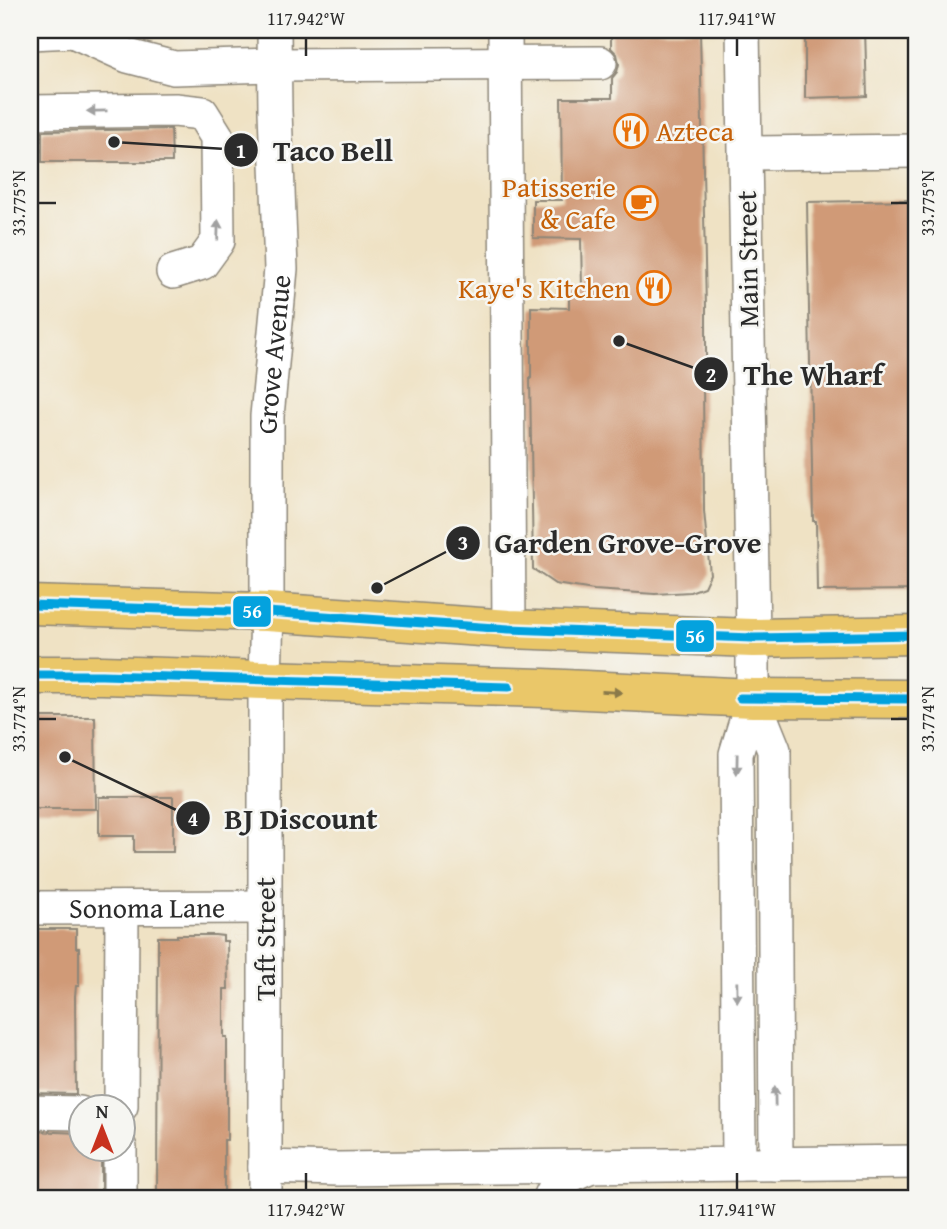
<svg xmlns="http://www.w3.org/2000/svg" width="947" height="1229" font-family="'Gentium Book Plus',serif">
	<rect width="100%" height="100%" fill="#f6f6f2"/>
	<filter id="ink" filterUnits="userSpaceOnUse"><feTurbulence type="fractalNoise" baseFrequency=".0143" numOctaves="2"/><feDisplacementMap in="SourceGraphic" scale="14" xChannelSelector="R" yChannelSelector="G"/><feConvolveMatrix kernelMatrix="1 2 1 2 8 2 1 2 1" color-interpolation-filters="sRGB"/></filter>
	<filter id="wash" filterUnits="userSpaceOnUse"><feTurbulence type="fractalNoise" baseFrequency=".00686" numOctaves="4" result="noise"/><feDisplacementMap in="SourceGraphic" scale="28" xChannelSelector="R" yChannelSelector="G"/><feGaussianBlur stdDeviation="1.57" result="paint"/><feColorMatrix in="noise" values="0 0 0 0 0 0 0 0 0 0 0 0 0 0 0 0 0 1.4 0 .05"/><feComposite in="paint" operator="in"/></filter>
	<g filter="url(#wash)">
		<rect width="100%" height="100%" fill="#efe2c4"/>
		<g id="blocks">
			<!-- building -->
			<path fill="#d09a77" d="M611 30H700L706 308V375H703L704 511 710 574 704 587 690 592 655 594 594 590 555 584 533 569 530 378H531V307L569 308V288L582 287 581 239 533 238V200H562L561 98H612V78L617 72 619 64 617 54 611 48Z
				M805 30H865L867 96 805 98Z
				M171 129 172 162H42V131Z
				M917 200V590L817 591 816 521H813L807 202Z
				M33 717H95L96 809H33V805H30V759L33 758Z
				M99 797H173V852H134V836H99Z
				M30 929H76V948H79V986H76L75 996 76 1094 30 1093Z
				M177 935H215L223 936V941H227L228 989H224V1037H227V1140H224V1199H157L158 937H177Z
				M30 1131 80 1133V1149H101V1199H30Z"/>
		</g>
	</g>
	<g filter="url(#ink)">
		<use href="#blocks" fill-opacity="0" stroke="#8d8678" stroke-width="2"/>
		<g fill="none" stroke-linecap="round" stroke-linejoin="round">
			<!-- minor casing -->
			<g stroke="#8d8678" stroke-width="36">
				<g id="minor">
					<path d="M505 30 509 629"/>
					<path d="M30 33 73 31 128 56 174 68 274 65 600 63"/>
					<path d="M30 112 175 110 202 113 217 137 218 241 202 263 173 272"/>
					<path d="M746 153 917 151"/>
					<path d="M753 698 774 750 776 1164"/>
					<path id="s1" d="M30 908 265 907"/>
					<path d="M121 1106 122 908"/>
					<path d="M30 1112 80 1113"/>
					<path d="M739 1164 736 754 753 698V638L743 30"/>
					<path d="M265 1167 338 1169 917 1162"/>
					<path d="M120 1199V1148"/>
					<path id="s2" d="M265 1199V680L267 612V416L281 269 275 111 274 30"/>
					<path d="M549 1199C553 1182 574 1173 589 1167"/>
				</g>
			</g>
			<!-- major casing -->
			<g stroke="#8d8678" stroke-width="41">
				<path id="major" d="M30 605 267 612 509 629 753 638 917 635
					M30 675H102L265 680 544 688 753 698 917 699"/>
			</g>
			<!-- minor -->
			<use href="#minor" stroke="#fff" stroke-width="33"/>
			<!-- major -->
			<use href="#major" stroke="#eac769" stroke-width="38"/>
			<!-- bus-1 casing -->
			<g stroke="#f6f6f2" stroke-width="14">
				<path id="bus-1" d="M30 605 267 612 509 629 753 638 917 635
					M30 675H102L509 687
					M740 698 917 699"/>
			</g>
			<!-- bus-1 -->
			<use href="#bus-1" stroke="#04a2de" stroke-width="9"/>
		</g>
		<!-- one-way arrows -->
		<defs><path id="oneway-solid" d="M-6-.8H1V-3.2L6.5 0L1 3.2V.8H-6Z" transform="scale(1.75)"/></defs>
		<g fill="#a0a0a0">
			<use href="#oneway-solid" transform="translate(97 111) rotate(179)"/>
			<use href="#oneway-solid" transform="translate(218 230) rotate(-88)"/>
			<use href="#oneway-solid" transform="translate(737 764) rotate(91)"/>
			<use href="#oneway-solid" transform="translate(737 992) rotate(89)"/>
			<use href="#oneway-solid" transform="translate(775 1096) rotate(-91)"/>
		</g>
		<use fill="#8a794a" href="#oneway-solid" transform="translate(612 692) rotate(3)"/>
	</g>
	<!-- ticks -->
	<path fill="none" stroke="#2b2b2b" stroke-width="2.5" d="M306 38V56M737 38V56M38 203H56M891 203H908M38 719H56M891 719H908M306 1173V1190M737 1173V1190"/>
	<!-- icons -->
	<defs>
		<g id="restaurant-ring" transform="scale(1.75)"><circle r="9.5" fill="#f6f6f2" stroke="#e8710a" stroke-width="1.5"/><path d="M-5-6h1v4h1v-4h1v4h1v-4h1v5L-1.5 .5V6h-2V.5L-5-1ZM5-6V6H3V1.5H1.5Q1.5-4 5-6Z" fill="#e8710a"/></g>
		<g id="cafe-ring" transform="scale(1.75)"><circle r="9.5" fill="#f6f6f2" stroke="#e8710a" stroke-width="1.5"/><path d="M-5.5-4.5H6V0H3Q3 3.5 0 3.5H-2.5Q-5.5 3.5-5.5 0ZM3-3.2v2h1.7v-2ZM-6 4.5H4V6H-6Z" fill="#e8710a"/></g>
	</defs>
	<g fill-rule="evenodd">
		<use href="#restaurant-ring" x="631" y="131"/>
		<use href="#cafe-ring" x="641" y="203"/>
		<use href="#restaurant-ring" x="654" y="288"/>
	</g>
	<g text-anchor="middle" stroke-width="5" stroke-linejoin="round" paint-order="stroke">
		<!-- food labels -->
		<g font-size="28" fill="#c56008" stroke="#f6f6f2" text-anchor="end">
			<text x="656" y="141" text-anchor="start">Azteca</text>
			<text x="616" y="197">Patisserie<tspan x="616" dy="32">&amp; Cafe</tspan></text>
			<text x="630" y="298">Kaye's Kitchen</text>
		</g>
		<!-- street labels -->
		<g font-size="28" fill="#2b2b2b" stroke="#f6f6f2">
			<text transform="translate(747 259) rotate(-91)" y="10">Main Street</text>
			<text dy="10" stroke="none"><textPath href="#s2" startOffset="845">Grove Avenue</textPath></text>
			<text dy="10" stroke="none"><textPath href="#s1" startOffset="117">Sonoma Lane</textPath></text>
			<text transform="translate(265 939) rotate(-90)" y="10">Taft Street</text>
		</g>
	</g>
	<!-- callouts -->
	<path fill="none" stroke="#2b2b2b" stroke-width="2.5" d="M114 142L241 150M619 341L711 374M377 588L463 543M65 757L193 818"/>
	<g fill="#2b2b2b" stroke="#f6f6f2" stroke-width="2.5">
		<circle cx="114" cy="142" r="7"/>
		<circle cx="619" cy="341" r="7"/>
		<circle cx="377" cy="588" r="7"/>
		<circle cx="65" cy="757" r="7"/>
		<circle cx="241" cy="150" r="18"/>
		<circle cx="711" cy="374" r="18"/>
		<circle cx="463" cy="543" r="18"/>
		<circle cx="193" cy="818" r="18"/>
	</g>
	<g font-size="21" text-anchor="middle" font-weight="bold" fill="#fff">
		<text x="241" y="158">1</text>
		<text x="711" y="382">2</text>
		<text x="463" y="550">3</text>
		<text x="193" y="826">4</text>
	</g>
	<g font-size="30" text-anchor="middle" font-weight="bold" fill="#2b2b2b" stroke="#f6f6f2" stroke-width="5" stroke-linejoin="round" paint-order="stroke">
		<text x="333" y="161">Taco Bell</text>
		<text x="813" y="385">The Wharf</text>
		<text x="628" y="553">Garden Grove-Grove</text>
		<text x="301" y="829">BJ Discount</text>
	</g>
	<g stroke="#f6f6f2" stroke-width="2.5">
		<rect x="232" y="595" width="40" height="33" rx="7" fill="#04a2de"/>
		<rect x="675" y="619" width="40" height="34" rx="7" fill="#04a2de"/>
	</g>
	<g font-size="19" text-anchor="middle" font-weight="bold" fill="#fff">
		<text x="252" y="618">56</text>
		<text x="695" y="643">56</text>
	</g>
	<!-- margin -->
	<rect width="947" height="1229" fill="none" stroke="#f6f6f2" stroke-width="77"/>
	<!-- north arrow -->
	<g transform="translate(102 1128)"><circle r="33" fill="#f6f6f2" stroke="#a5a5a2" stroke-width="2"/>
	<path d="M0-5L12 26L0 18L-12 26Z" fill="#c8321e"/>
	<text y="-10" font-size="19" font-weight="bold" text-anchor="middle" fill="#2b2b2b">N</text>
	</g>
	<rect x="38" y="38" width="870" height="1152" fill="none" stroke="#2b2b2b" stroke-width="2.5"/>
	<g font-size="18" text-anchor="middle" fill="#2b2b2b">
		<text x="306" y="25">117.942°W</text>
		<text x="737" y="25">117.941°W</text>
		<text transform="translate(19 203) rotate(-90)" y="6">33.775°N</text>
		<text transform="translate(928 203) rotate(-90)" y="6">33.775°N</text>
		<text transform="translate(19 719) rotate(-90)" y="6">33.774°N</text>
		<text transform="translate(928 719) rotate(-90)" y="6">33.774°N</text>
		<text x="306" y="1216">117.942°W</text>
		<text x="737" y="1216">117.941°W</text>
	</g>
</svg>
